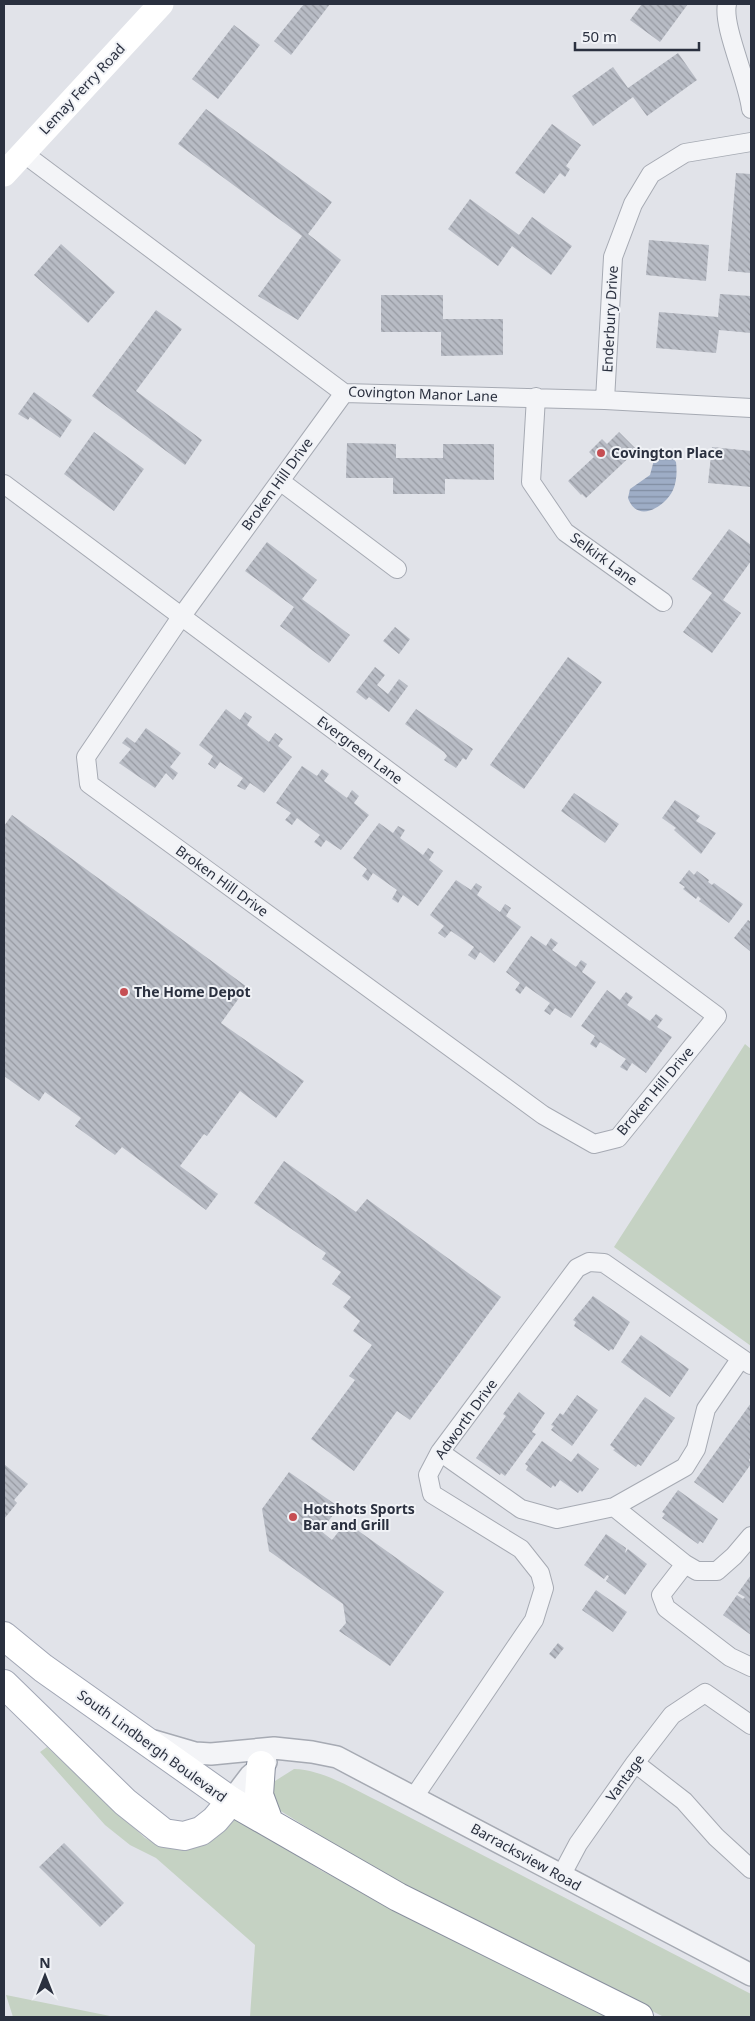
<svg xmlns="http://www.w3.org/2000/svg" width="755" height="2021" font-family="'Noto Sans',sans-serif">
	<defs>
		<pattern id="water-rules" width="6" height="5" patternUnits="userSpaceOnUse" patternTransform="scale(1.25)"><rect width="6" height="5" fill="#9eadc6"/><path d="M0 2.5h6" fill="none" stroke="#818da2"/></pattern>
		<pattern id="building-back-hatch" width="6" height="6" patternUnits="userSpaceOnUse" patternTransform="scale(1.25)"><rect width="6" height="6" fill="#b8bcc5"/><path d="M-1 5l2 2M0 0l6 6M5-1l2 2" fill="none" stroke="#9699a1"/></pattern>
	</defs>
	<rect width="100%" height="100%" fill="#e1e3e9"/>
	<!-- grass -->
	<path fill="#c5d2c3" d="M745 1044 751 1049V1346L614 1247Z
		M47 1747 145 1838C186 1859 208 1849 237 1817L322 1871 610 2017H250L255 1945 156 1858 130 1845 105 1825 40 1752Z
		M294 1769C325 1770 354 1790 382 1803L751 1994V2017H664L445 1908 346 1852 276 1808 272 1792 275 1781Z
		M6 1995 115 2017H13Z"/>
	<!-- water -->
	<path fill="url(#water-rules)" d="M659 454 670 455 676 462C677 471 677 481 673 490 665 507 637 524 628 498L630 489 650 475 654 460Z"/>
	<!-- building -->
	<path fill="url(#building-back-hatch)" d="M304 4H330L291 55 274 41Z
		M642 4H688L660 42 630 20Z
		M234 25 260 45 218 99 192 79Z
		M678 53 697 80 647 116 633 97 593 126 572 96 613 67 628 88Z
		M206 109 332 202 308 234 341 260 298 320 258 296 302 236 178 144Z
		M552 124 581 145 566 166 570 169 565 177 560 173 544 194 515 173Z
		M736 173 751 174V273L728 271Z
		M470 199 519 235 532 217 572 246 551 275 512 246 498 266 448 229Z
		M649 240 709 245 706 281 646 275Z
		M61 244 115 292 88 323 34 275Z
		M720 294 751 296V333L719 330 716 353 656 348 659 312 718 317Z
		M381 295H443V319H503V355L441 356V332H381Z
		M156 310 182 329 136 391 202 440 185 465 92 396Z
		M34 392 72 420 60 438 30 417 28 420 18 414Z
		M94 432 144 469 114 511 64 474Z
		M619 432 637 450 586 498 582 494 581 495 568 481 594 457 589 452 602 439 607 444Z
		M347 443 396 444V458H443V444H494V480L445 479V494H393V478H346Z
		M712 447 751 451V487L708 483Z
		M729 529 751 545V561L723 600 741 613 712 653 683 632 712 593 692 579Z
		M267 542 317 580 302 599 350 635 329 663 280 626 294 607 245 571Z
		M395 627 410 639 399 654 383 641Z
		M568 657 602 682 524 789 490 765Z
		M375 667 385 675 377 685 388 694 399 679 408 686 389 712 369 697 366 700 356 692Z
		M226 709 240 720 245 712 252 717 247 725 269 742 275 733 283 739 278 746 292 757 264 793 250 783 245 790 237 786 243 778 220 762 215 769 208 764 213 756 199 745Z
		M416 709 473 749 466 760 463 758 456 768 444 760 447 756 444 752 405 724Z
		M146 728 181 753 170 767 178 773 173 780 166 773 155 788 119 763 131 749 122 743 127 737 135 743Z
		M302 766 317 776 322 769 329 774 324 781 347 798 352 790 359 796 354 803 369 815 341 850 326 840 321 847 314 842 320 835 297 818 292 825 285 820 291 813 276 803Z
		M574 793 619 824 605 843 561 811Z
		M675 800 700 816 696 821 716 833 701 854 674 830 676 828 662 818Z
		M12 815 247 987 221 1023 304 1081 276 1118 240 1091 207 1136 204 1134 180 1166 218 1194 206 1210 122 1147 115 1155 75 1126 81 1118 45 1092 39 1101 4 1076V826Z
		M379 823 393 833 398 826 405 830 400 838 423 855 428 848 434 852 429 860 443 871 418 906 403 895 398 903 392 899 397 890 373 873 368 881 362 876 367 869 353 858Z
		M689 870 694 875 697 871 709 880 708 882 712 885 714 883 743 904 729 923 699 901 701 899 698 896 696 899 683 889 685 887 679 883Z
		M456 880 471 890 476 883 482 887 477 895 500 912 505 904 511 908 506 916 521 927 494 963 480 952 475 960 468 955 474 947 451 931 445 938 438 933 444 926 430 915Z
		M748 920 751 922V952L734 938Z
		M531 936 546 946 551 938 558 943 552 950 576 967 581 960 587 964 582 972 596 982 571 1018 555 1008 550 1015 544 1011 550 1003 526 986 520 994 515 990 520 983 506 972Z
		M607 990 620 1000 626 992 633 997 627 1005 650 1021 656 1014 663 1019 657 1027 672 1037 646 1073 632 1063 627 1071 620 1067 626 1059 600 1042 596 1048 590 1044 595 1036 581 1026Z
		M284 1161 356 1212 367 1199 501 1297 410 1420 397 1411 354 1471 311 1439 355 1380 349 1376 372 1345 353 1331 360 1321 343 1307 351 1297 332 1284 341 1272 322 1259 326 1253 254 1203Z
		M593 1296 630 1322 613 1350 611 1349 609 1351 574 1326 576 1322 573 1320Z
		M641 1335 689 1369 670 1397 621 1362Z
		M519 1392 545 1413 532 1432 536 1434 505 1476 501 1473 500 1475 476 1458 506 1416 503 1414Z
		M577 1395 598 1410 572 1446 551 1430 554 1426 551 1425 560 1413 563 1415Z
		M645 1397 675 1418 641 1466 638 1464 636 1467 613 1450 615 1449 610 1445Z
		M751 1403V1456L749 1460 751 1464 723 1503 694 1482Z
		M542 1441 571 1462 578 1453 599 1469 582 1492 580 1490 578 1493 560 1480 555 1487 553 1485 551 1488 526 1470 528 1466 525 1464Z
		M4 1464 28 1484 14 1500 17 1503 4 1519Z
		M289 1472 339 1507 321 1531 332 1540 346 1522 444 1592 390 1666 339 1631 346 1623 343 1604 269 1551 262 1509Z
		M678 1490 718 1519 703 1543 700 1541 698 1544 662 1518 665 1514 662 1512Z
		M606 1534 626 1548 625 1553 628 1549 647 1564 625 1595 606 1581 609 1576 607 1575 604 1579 584 1565Z
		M751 1575V1635L723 1615 737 1595 743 1599 745 1597 738 1593Z
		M596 1590 627 1612 613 1632 582 1610Z
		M558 1643 564 1648 555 1659 549 1654Z
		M64 1843 124 1903 100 1927 39 1867Z"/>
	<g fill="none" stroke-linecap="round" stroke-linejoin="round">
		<!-- minor casing -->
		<g stroke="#a6aab3" stroke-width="20">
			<path id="minor" d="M727 4C722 26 748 81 751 109
				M23 153 344 393 605 400 751 408
				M536 397 531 482 565 532 663 602
				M605 400 613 257 633 204 651 174 685 153 751 142
				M280 481 397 569
				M4 484 717 1016 618 1138 594 1144 543 1115 89 784 86 757 181 617 344 393
				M440 1452 521 1509 557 1519 614 1507 685 1467 696 1449 706 1409 741 1358
				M614 1507 685 1564 697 1571H717L734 1556 751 1536
				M685 1564 661 1595 666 1608 730 1657 751 1667
				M635 1763 684 1801 716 1837 751 1869
				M414 1797 534 1620 544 1588 540 1573 521 1549 432 1494 428 1475 440 1452 577 1268 589 1262 604 1263 751 1365
				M561 1876 578 1844 635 1763 672 1715 705 1693 751 1725"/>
		</g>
		<!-- tertiary casing -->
		<g stroke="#a6aab3" stroke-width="24">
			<path id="tertiary" d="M154 1741 195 1753 211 1754 274 1748 312 1752 337 1757 751 1975
				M231 1801 250 1776 266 1762"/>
		</g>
		<!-- primary casing -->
		<g stroke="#a1a6b4" stroke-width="30">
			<path id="primary" d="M4 1636 43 1668 231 1801 215 1820 201 1831 184 1836 164 1833 125 1802 4 1684"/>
		</g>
		<!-- motorway casing -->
		<g stroke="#898f9e" stroke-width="30">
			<path id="motorway" d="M261 1765 259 1795 269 1822
				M231 1801 398 1897 639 2017"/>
		</g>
		<!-- minor -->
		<use href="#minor" stroke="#f3f4f7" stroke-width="18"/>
		<!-- tertiary -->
		<use href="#tertiary" stroke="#f3f4f7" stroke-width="21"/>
		<!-- secondary -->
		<path stroke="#fff" stroke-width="25" d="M4 174 161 4"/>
		<!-- primary -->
		<use href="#primary" stroke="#fff" stroke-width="28"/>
		<!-- motorway -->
		<use href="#motorway" stroke="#fff" stroke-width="28"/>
	</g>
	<!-- markers -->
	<g fill="#c64e53" stroke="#f0f2f6" stroke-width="2">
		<circle cx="601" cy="453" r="5"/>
		<circle cx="124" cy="992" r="5"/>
		<circle cx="293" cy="1517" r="5"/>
	</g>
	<g text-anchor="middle" stroke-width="4" stroke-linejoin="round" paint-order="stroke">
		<!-- street labels -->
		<g font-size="14" fill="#2a303f" stroke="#f0f2f6">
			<text transform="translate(82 89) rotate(-47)" y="5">Lemay Ferry Road</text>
			<text transform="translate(610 319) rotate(-87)" y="5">Enderbury Drive</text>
			<text transform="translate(423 394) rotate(2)" y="5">Covington Manor Lane</text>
			<text transform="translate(277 484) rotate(-54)" y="5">Broken Hill Drive</text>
			<text transform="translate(604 559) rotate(36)" y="5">Selkirk Lane</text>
			<text transform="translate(360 750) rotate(37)" y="5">Evergreen Lane</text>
			<text transform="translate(222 881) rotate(36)" y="5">Broken Hill Drive</text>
			<text transform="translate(655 1091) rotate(-50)" y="5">Broken Hill Drive</text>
			<text transform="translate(466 1419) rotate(-54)" y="5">Adworth Drive</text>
			<text transform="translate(152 1746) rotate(36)" y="5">South Lindbergh Boulevard</text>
			<text transform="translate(625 1778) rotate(-54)" y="5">Vantage</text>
			<text transform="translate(526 1857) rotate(29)" y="5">Barracksview Road</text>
		</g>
		<!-- poi labels -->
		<g font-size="14" font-weight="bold" fill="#2a303f" stroke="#f0f2f6" text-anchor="start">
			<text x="611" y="458">Covington Place</text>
			<text x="134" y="997">The Home Depot</text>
			<text x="303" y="1514">Hotshots Sports<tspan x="303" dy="16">Bar and Grill</tspan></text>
		</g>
	</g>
	<!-- border -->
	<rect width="755" height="2021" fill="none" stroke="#2a303f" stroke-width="10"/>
	<!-- north arrow -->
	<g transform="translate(45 1976)" stroke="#f0f2f6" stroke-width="4" paint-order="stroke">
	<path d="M0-4L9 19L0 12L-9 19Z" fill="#2a303f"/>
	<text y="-8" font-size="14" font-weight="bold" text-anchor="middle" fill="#2a303f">N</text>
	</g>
	<!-- scale -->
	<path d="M575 42v8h124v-8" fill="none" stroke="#2a303f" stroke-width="2.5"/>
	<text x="582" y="42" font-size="15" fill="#2a303f" stroke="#f0f2f6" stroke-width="4" paint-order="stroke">50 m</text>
</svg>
